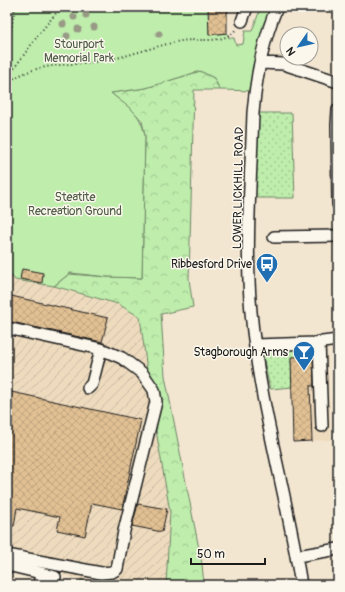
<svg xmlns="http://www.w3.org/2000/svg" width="345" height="592" font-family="Pangolin,sans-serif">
	<defs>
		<pattern id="industrial-furrows" width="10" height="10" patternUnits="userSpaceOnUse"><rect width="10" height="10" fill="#eedbbe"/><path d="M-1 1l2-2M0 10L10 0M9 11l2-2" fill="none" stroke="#ccbba3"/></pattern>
		<pattern id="grass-dots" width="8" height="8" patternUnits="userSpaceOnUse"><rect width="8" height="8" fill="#beedac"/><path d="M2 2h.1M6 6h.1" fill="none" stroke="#a3cb93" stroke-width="1.8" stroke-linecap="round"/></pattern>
		<pattern id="forest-crowns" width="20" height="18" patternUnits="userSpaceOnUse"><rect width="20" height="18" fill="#beedac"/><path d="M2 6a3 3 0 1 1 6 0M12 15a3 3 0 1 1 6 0" fill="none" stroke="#a3cb93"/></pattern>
		<pattern id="building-cross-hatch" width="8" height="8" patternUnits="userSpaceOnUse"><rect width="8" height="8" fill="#e1c093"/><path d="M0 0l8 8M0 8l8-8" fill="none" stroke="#c0a47e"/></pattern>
	</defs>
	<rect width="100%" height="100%" fill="#f3e6d1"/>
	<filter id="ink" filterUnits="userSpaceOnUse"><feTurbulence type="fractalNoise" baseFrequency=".025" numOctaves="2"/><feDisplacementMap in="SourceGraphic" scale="8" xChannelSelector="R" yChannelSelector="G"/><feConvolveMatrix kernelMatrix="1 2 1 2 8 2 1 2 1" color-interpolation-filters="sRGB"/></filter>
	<g filter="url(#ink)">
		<!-- built -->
		<path fill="#eedbbe" d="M327 342 331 440 312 441 310 386H316L315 343Z"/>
		<!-- industrial -->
		<path fill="url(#industrial-furrows)" d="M7 271 13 278 54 286 118 304 140 317 151 401 170 512 166 585H110L81 580 7 560Z"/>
		<!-- grass -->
		<path fill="url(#grass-dots)" stroke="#6d8464" d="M253 113H292L295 198H251Z
			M315 343V356L291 358 293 387 270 389 262 351 255 345Z"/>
		<!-- forest -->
		<path fill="url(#forest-crowns)" stroke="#6d8464" d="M200 71 214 78 220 90H194L189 279 193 307 161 314 165 376 202 564 204 585H166L170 512 151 401 140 317 118 304 54 286 69 274 108 277 142 278 145 136 142 121 134 112 111 93 146 88Z
			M81 580 110 585H80Z"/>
		<!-- park -->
		<path fill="#beedac" stroke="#6d8464" d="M7 7H209V35L227 33 229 38H234L236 45 243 44 245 31H252L261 7H277L255 91 220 90 214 78 200 71 146 88 111 93C129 109 140 110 145 136L142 278 108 277 70 273 54 286 15 280 7 271Z"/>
		<!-- building -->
		<path fill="url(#building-cross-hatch)" stroke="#1c1c1c" d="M208 7H229L227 14V33L209 35Z
			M22 269 43 273 42 283 20 279Z
			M7 295 108 318 102 342 7 321Z
			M313 356 314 386H310L312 441 293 442 291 357Z
			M7 391 141 420 122 509 92 503 85 536 57 530 60 517 17 508 14 526 7 525Z
			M138 504 167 509 162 532 132 526Z"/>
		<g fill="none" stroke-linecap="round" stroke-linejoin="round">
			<!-- minor casing -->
			<g stroke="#1c1c1c" stroke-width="14">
				<path id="minor" d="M277 7C263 40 256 77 253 113 251 177 245 248 251 312 259 404 287 494 301 585
					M242 21 247 7
					M260 63 284 64 338 82
					M338 110 337 125 338 204
					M274 237 338 236
					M7 328 101 349 122 358 142 373 154 390 156 402 124 531 117 569 112 572 101 573 7 555
					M319 342 322 426
					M255 345 315 343 338 340
					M88 388 92 384 101 349
					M297 556 338 549
					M7 565 41 573 39 585
					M41 573 55 577"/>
			</g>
			<!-- path -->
			<path stroke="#1c1c1c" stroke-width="2" stroke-dasharray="1 3" stroke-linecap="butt" d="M7 54 15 7
				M7 78 39 34 61 7
				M7 83C35 62 68 66 101 61 128 57 154 46 181 41 198 38 225 45 236 29"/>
			<!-- minor -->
			<use href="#minor" stroke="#fbf7ec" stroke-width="11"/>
		</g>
		<!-- trees -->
		<g fill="#989a85">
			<circle cx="86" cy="15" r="3.5"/>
			<circle cx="74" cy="17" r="3.5"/>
			<circle cx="63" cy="24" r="3.5"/>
			<circle cx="94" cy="27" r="3.5"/>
			<circle cx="78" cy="29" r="3.5"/>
			<circle cx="159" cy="34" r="3.5"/>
			<circle cx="67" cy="36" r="3.5"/>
		</g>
	</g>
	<!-- icons -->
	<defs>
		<g id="bus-pin" transform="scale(1.15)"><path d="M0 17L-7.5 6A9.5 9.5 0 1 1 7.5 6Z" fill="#1f6fb2" stroke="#fbf7ec"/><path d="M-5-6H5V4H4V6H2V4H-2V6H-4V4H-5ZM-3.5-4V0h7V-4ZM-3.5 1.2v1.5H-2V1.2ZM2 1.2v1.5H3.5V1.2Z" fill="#fff"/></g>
		<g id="bar-pin" transform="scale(1.15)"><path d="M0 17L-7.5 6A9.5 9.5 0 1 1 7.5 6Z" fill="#1f6fb2" stroke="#fbf7ec"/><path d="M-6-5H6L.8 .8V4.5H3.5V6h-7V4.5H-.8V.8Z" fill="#fff"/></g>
	</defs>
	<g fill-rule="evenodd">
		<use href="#bus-pin" x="267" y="264"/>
		<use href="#bar-pin" x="304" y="352"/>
	</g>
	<g text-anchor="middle" stroke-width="3" stroke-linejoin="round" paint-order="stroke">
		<!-- park labels -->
		<g font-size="12" fill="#4d5b47" stroke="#fbf7ec">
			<text x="79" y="48">Stourport<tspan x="79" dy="14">Memorial Park</tspan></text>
			<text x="75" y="201">Steatite<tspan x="75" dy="14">Recreation Ground</tspan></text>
		</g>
		<!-- street labels -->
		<g font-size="12" fill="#1c1c1c" stroke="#fbf7ec">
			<text transform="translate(238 188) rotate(-89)" y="4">LOWER LICKHILL ROAD</text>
		</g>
		<!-- poi labels -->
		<g font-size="12" fill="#1c1c1c" stroke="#fbf7ec" text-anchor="end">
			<text x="252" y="268">Ribbesford Drive</text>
			<text x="288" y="356">Stagborough Arms</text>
		</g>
	</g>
	<!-- margin -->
	<rect width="345" height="592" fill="none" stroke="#fbf7ec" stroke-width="24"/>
	<rect x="12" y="12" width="321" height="568" fill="none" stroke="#1c1c1c" stroke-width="1.5" filter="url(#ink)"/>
	<!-- north arrow -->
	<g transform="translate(299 46) rotate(236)"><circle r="19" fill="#fbf7ec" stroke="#a29f99"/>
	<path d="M0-3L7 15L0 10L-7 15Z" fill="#1f6fb2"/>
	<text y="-6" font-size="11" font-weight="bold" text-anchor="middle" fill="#1c1c1c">N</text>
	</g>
	<!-- scale -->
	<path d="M191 558v6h74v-6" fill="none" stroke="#1c1c1c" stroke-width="2"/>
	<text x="197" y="558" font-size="12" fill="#1c1c1c" stroke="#fbf7ec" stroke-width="3" paint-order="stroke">50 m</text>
</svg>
